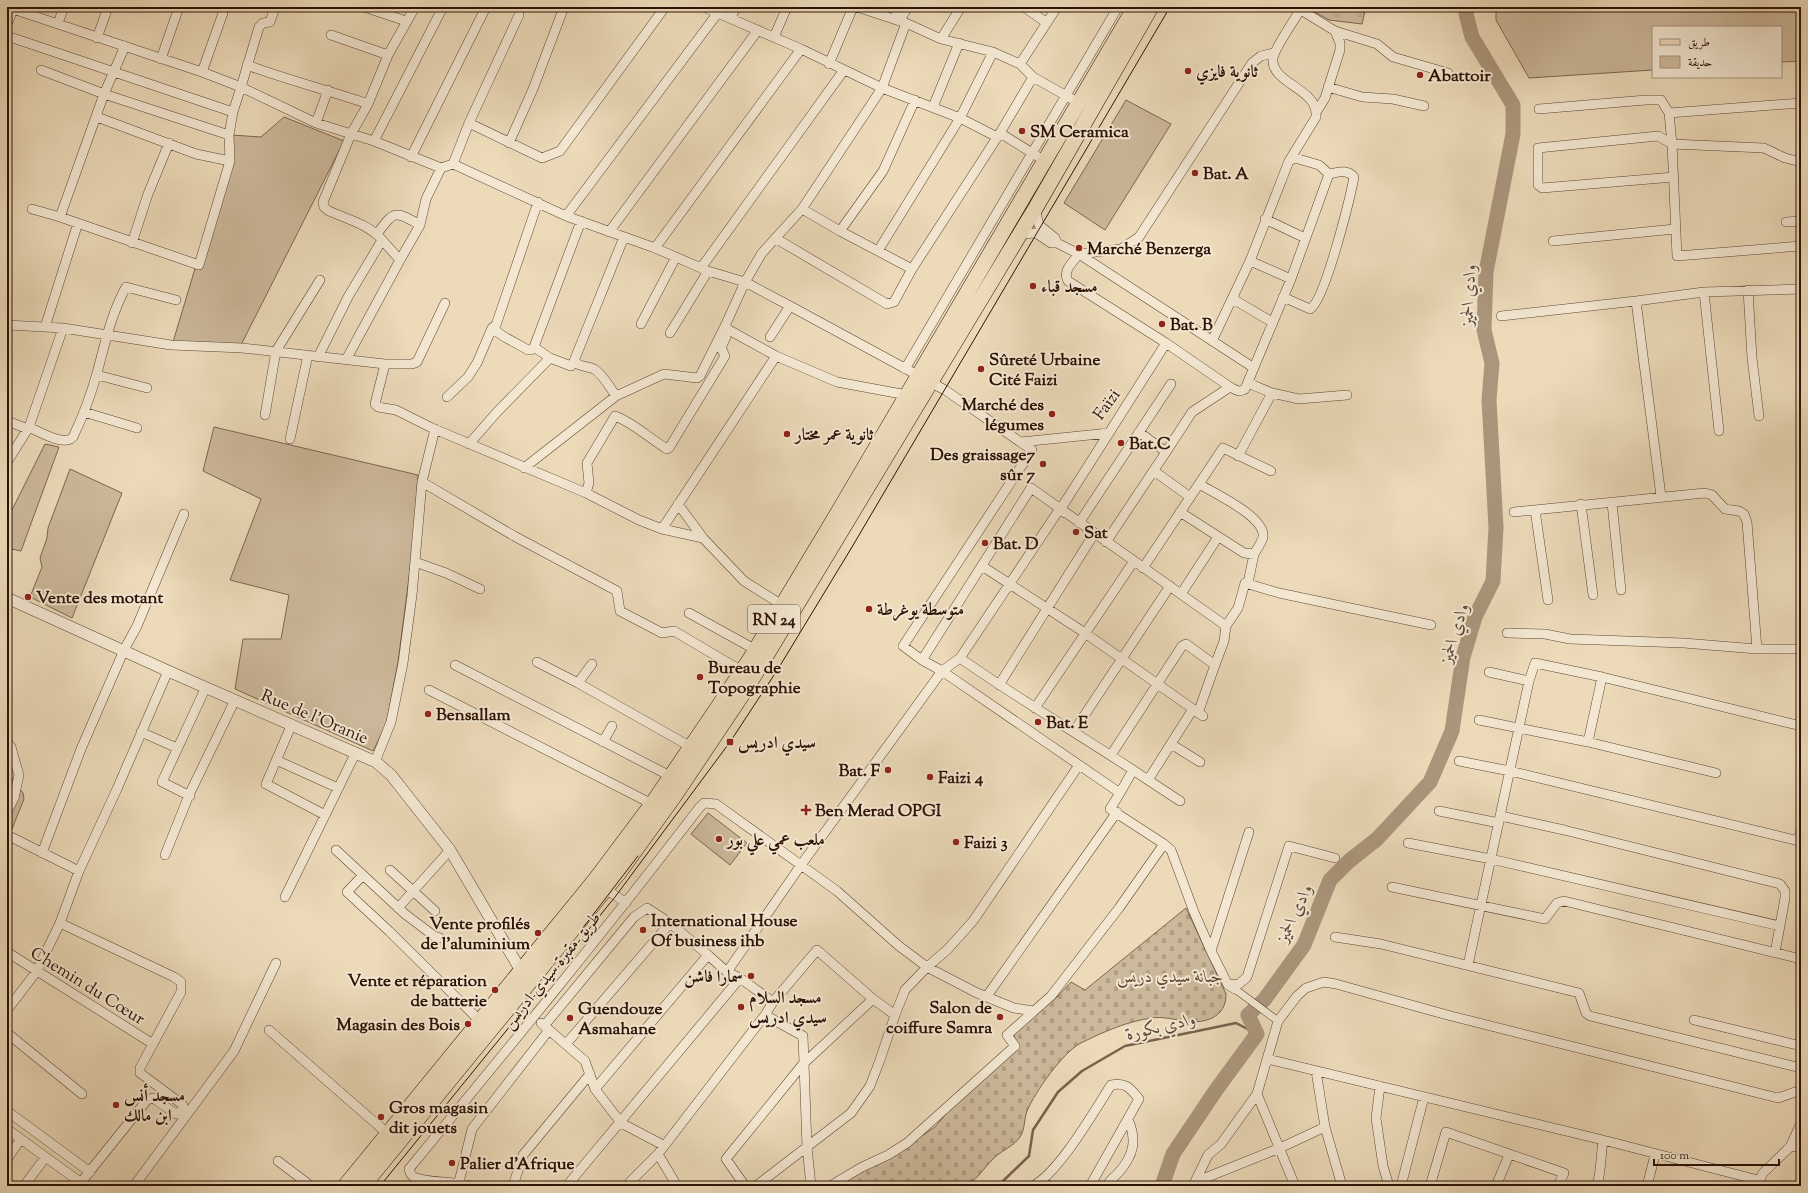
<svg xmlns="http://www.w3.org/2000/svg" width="1808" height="1193" font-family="'Sorts Mill Goudy',Amiri,serif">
	<defs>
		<pattern id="cemetery-stones" width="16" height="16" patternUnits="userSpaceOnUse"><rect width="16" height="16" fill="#ccb89b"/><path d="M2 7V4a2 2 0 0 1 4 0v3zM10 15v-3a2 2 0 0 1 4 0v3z" fill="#b09d84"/></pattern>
		<pattern id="park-tufts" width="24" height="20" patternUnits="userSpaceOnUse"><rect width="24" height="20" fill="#ccb89b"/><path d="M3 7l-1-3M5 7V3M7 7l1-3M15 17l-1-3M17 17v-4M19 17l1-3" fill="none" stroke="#b09d84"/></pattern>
	</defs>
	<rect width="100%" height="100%" fill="#ecdab9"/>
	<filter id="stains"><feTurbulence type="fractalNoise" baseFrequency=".005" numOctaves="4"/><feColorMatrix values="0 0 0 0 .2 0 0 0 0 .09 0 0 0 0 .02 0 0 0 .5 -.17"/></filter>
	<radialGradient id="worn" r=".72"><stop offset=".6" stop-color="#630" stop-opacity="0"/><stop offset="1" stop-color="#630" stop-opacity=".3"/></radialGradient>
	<!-- green -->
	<path fill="#ccb89b" stroke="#7c6550" d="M1496 7H1801V61L1781 62V27H1653V70L1529 78 1496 20Z
		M1126 100 1171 124 1105 230 1064 203Z
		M284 117 344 141 241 345 173 342 224 172 231 135 261 137Z
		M214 427 418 475 414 539 398 662 386 725 373 751 235 689 243 639H281L289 595 230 580 261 499 203 471Z
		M45 444 59 447 21 551 7 548V520Z
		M70 469 122 493 72 618 30 597 42 567 40 558 47 538 48 528Z
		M7 774 10 776 23 793 24 799 12 829 7 827Z
		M708 813 747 843 730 865 691 834Z"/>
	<!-- cemetery -->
	<path fill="url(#cemetery-stones)" stroke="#7c6550" d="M1186 908 1226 994C1226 1005 1222 1013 1212 1018 1190 1028 1173 1015 1152 1018 1128 1021 1103 1032 1081 1043 1063 1052 1035 1092 1027 1111 1024 1119 1025 1130 1020 1137 1013 1147 1000 1151 992 1160 983 1169 976 1182 963 1186 954 1189 939 1186 930 1186 897 1186 865 1186 833 1186L891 1156 935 1127 951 1108 1018 1046 1013 1033 1057 997 1071 982 1085 990Z"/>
	<!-- park -->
	<path fill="url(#park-tufts)" stroke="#7c6550" d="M1306 7H1366L1362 24 1329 20Z"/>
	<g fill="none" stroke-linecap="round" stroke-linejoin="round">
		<!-- stream -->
		<path stroke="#79614d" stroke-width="2.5" d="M992 1186 1001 1183 1029 1156 1033 1130 1058 1092 1082 1071 1125 1046 1236 1023 1257 1034"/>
		<!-- river -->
		<path stroke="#ab967c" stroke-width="15" d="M1162 1186 1173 1154 1216 1090 1257 1034 1248 1015 1264 1000 1304 945 1330 880 1349 861 1377 839 1430 782 1452 731 1463 657 1475 617 1493 581 1496 527 1489 400 1492 363 1484 330 1486 272 1513 134V105L1472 37 1466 14 1468 7"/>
		<!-- pedestrian casing -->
		<g stroke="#5d4433" stroke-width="8">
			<path id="pedestrian" d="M1235 989 1278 1021"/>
		</g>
		<!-- minor casing -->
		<g stroke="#5d4433" stroke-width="10">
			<path id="minor" d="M364 7 406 21
				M704 7 801 49 882 88 960 118 997 137
				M857 7 906 23 941 39 993 52 1020 64 1033 77 1079 103
				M895 7 899 21
				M1024 7 1047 23
				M1296 7 1335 31 1340 43V50L1325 98 1317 111
				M13 9 202 72 241 87 259 27 263 23 270 22 275 7
				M731 18 736 7
				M899 21 908 7
				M58 23 64 7
				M7 24 14 7
				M1335 31 1377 44 1393 57 1448 73
				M331 35 388 55
				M7 36 233 112 241 87 316 123 328 90
				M774 37 787 7
				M97 38 108 7
				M941 39 961 7
				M1274 53 1261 56 1252 63 1139 237 1121 249 1079 254C1073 262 1062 271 1068 281L1166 343 1230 387C1236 390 1239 393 1245 389L1291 279 1329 174 1319 165 1295 158 1289 161
				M161 59 179 7
				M829 64 853 7
				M1020 64 1057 7
				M247 65C287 80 328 90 368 104
				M41 70 104 94 229 135
				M202 72 223 13
				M1328 87 1362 97 1393 99 1424 106
				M933 107 959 43
				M1539 109 1646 100H1661L1669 113 1672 144 1677 256 1801 246
				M1669 113 1801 103
				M97 117 196 154 230 161
				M316 123 374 141 441 168 453 164 469 123 542 158 560 151 665 7
				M469 123 519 15
				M1000 133 1045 161
				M374 141 443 7
				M509 143 533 89 564 7
				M411 157 486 7
				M453 164 566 216 655 248 708 271 745 282 790 306
				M1674 177 1542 188 1538 185V148L1658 136 1672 144 1764 148 1785 158 1801 162
				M538 202 496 325 492 328 503 336 528 350H531L534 347 581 221
				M32 209 60 217 199 265 230 161 229 135 233 112
				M802 209 840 231 912 269
				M1035 209 1039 225 1055 238 1057 243
				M566 216 717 14
				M60 217 104 94 125 46
				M1265 219 1305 238
				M1786 222 1801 221
				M840 231 883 171 915 100
				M609 232 758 30
				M377 234C394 211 394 210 420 225
				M1019 234 1036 233 1051 243H1057L1079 254 1254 368
				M775 238 887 304 894 302 912 269 1000 133 1033 77
				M1553 241 1675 229
				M132 243 148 194 169 143
				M655 248 801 49
				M878 251 960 118 993 52
				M400 260 420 225 426 199 441 168
				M1250 261 1291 279
				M701 268 844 70
				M1748 290 1752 358 1759 416
				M1704 292 1719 431
				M1283 297 1310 309C1325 301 1350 198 1354 177 1347 169 1339 172 1329 174
				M1233 299 1272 322
				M1636 301 1661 496
				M1501 316 1636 301 1704 292 1801 289
				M641 324 676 257
				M7 325 63 328 171 345 242 348 385 364 375 404 378 407 396 410 432 428 586 493 639 520 662 529 703 538 744 581 782 605
				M725 326 729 330 776 356 837 382 907 395
				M45 327 78 223
				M670 333 708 271
				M1212 341 1250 261 1289 161 1316 117C1319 88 1270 84 1273 58 1275 47 1294 21 1300 10
				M534 347 550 358 571 366 574 361
				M318 357 348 297 382 240C370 225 347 219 329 211L324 207 323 202 351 134 368 104 388 55 415 7
				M347 358 400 260 382 240
				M385 364H412L417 362 445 303
				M905 369 1118 7
				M97 375 147 388
				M1248 383 1272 393 1299 399 1347 395
				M616 396C610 388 603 374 594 369 588 366 578 367 574 361L624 237
				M447 397 468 377 477 363 492 328
				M84 412 137 428
				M265 415 276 351 320 280
				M7 421 28 429
				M29 427C40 432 65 447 73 437 83 416 91 395 97 373 105 344 111 314 126 287L176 300
				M1139 432 1166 452 1192 412 1230 387
				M290 439 308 355
				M1021 442 1109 433 1166 343
				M469 444 497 412 550 358
				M1238 456 1272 393
				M7 462 29 427 63 328
				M524 468 616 396 664 374 697 378 700 376 725 326 745 282 762 253 802 209 882 88 906 23
				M1154 471 1190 497
				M422 482 514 536 617 591 620 611 662 633 674 631 742 671
				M586 493 589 483 587 463 615 416C634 423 650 439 667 449L669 448 725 356 721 348 726 337
				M1612 503 1621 590
				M678 504 703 538
				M1581 504 1593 595
				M1060 510 1109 433
				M1535 510 1548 600
				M1180 512 1244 553 1254 554C1257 549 1262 542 1263 537 1266 517 1214 493 1199 484
				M1514 512 1705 493 1712 495 1725 509 1739 511 1744 514 1747 522 1757 649
				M1079 523 1171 384
				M662 529 776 356
				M1106 542 1166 452
				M415 562 446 573 480 589
				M982 566 1085 633 1203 716
				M1143 568 1223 448 1271 471
				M1248 583 1254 554
				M1181 594 1218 537
				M689 613 756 650
				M1507 633 1545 634 1570 639 1684 643 1757 649H1801
				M960 658 1059 510 1065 513
				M922 660 1031 488 1226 626
				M537 662 578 683 691 747
				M455 665 674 778
				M1489 672 1529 681
				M578 683 592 664
				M999 685 1094 534 1090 531
				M429 690 652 804
				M1035 708 1134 561
				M1198 713 1215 665
				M1479 720 1588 742 1716 773
				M291 726 266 784 325 815
				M1074 731 1170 586
				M141 732 177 748
				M7 742 11 747 19 775 14 798 7 812
				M603 742 612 726
				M1588 742 1602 677
				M1171 744 1200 762
				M1111 755 1182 646 1186 644 1215 665 1224 641 1226 626 1238 608 1245 583 1279 593 1431 625
				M276 760 338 788
				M1459 761 1510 771 1799 841 1801 829
				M375 762 391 722 403 663 412 595 422 482 435 429
				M1133 770 1120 793 942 671 960 658C1021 701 1086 738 1148 780L1193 709
				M1148 780 1180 801
				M1120 793 1110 809 1164 844
				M190 796 162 782 206 687
				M1439 811 1499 823
				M1501 816 1564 830 1780 884 1785 891V898L1775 953
				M7 835 79 871
				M1408 843 1491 859 1780 926
				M336 850 405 914 434 936 440 938
				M42 853 81 749 124 650 137 626 184 514
				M165 855 189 795 235 700
				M390 870 435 911
				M363 875 347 892 389 931 480 1021
				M1392 887 1545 919 1557 903 1564 901 1801 959
				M606 889 626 903
				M285 897 356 752
				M398 908 450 850
				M60 923 174 977 181 982V992L140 1068V1073L183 1105V1108L178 1114H176L153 1098 147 1100 78 1186
				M1335 937 1381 944 1579 993 1586 1013 1590 1016 1801 1068
				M1211 951 1249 832
				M7 952 153 1044
				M1468 965 1529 681 1535 663 1602 677 1801 726
				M1228 985 1239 984 1247 977 1289 846 1335 858
				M987 996 1117 812
				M773 1002 817 950 873 999 895 1015
				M7 1010 37 971 45 954 60 923 79 871 117 789 168 671
				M765 1015 803 1036 807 1147 811 1186
				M1694 1020 1801 1046
				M541 1023 585 1061 595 1089 621 1123 663 1145
				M544 1026 634 917 647 908 670 923 708 955
				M269 1030 388 1134
				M7 1033 82 1094
				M566 1044 670 923
				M1267 1059 1603 1140 1758 1180
				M1316 1071 1325 1127 1342 1186
				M1380 1086 1376 1118 1383 1166 1389 1186
				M595 1089 708 955 727 972
				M1257 1094 1295 1186
				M7 1111 90 1172
				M7 1129 80 1182
				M1790 1147 1801 1146
				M658 1154 677 1186
				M7 1159 21 1139
				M278 1161 311 1186
				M459 1182 472 1129 549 1030
				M1195 1182 1280 1148 1325 1127
				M1037 1184 1052 1186
				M24 1186 45 1158
				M134 1186 234 1051 276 963
				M471 1186C455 1181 426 1183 414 1177 410 1175 410 1172 409 1169 507 1050 605 931 699 808L704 803 716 804 837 891 899 946 927 967 977 993 1014 1008 1034 1011 1051 996 1119 908 1164 844 1171 850 1194 912 1211 951 1228 985 1235 989
				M513 1186 523 1155 590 1074
				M569 1186 570 1182 740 978
				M626 1186 658 1154 765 1015 773 1002 740 978 727 972 801 865 942 671 922 660 903 646 1032 450 945 390 790 306 770 337
				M745 1186 726 1159 803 1064 873 999
				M756 1186 851 1113 870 1086 880 1060 895 1015 905 990 927 967 947 950 973 921 1079 765
				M830 1186 862 1167 888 1155 907 1143 1015 1046 1007 1035 1034 1011
				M1032 1186C1057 1176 1095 1110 1111 1085 1126 1082 1130 1088 1139 1099L1090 1186
				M1107 1186C1110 1179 1115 1177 1119 1172 1134 1155 1137 1140 1128 1119
				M1193 1186 1208 1155 1221 1144 1257 1094 1278 1021 1297 996 1306 988 1324 982 1336 984 1451 1016 1778 1098 1801 1090
				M1401 1186 1424 1097
				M1430 1186 1446 1132 1564 1173 1558 1186
				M1496 1186 1509 1155
				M1597 1186C1601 1172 1601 1155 1603 1140
				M1647 1186 1655 1155
				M1757 1186 1763 1173 1790 1147 1801 1123"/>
		</g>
		<!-- tertiary casing -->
		<g stroke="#5d4433" stroke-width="12">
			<path id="tertiary" d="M7 598 168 671 376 762 391 775 450 850 524 976"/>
		</g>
		<!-- primary casing -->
		<g stroke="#2d1206" stroke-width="16">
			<path id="primary" d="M345 1186 595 880 652 804 714 713 750 659 837 514 1135 7
				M363 1186 618 874 675 795 746 689 1035 209 1151 7"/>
		</g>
		<!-- pedestrian -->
		<use href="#pedestrian" stroke="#f3e7d2" stroke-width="7"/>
		<!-- minor -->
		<use href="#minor" stroke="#f3e7d2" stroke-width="9"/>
		<!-- tertiary -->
		<use href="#tertiary" stroke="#f3e7d2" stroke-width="11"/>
		<!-- primary -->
		<use href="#primary" stroke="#ecdab9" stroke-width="15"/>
		<!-- tram -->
		<path stroke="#2d1206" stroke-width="1" d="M582 929 638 856
			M380 1186 615 897 730 742 778 669 852 547 1170 7"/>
	</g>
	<!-- markers -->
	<g fill="#8f2418" stroke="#f3e7d2" stroke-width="1.5">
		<circle cx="1188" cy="71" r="4"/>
		<circle cx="1420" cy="75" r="4"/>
		<circle cx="1022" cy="131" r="4"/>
		<circle cx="1195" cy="173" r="4"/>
		<circle cx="1079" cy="248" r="4"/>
		<circle cx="1033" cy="286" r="4"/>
		<circle cx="1162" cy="324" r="4"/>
		<circle cx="981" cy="369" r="4"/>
		<circle cx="1052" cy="414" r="4"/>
		<circle cx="787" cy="434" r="4"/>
		<circle cx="1121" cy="443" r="4"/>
		<circle cx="1043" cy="464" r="4"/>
		<circle cx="1076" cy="532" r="4"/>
		<circle cx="985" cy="543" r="4"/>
		<circle cx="28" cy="597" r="4"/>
		<circle cx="869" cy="609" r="4"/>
		<circle cx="700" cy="677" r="4"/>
		<circle cx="428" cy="714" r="4"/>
		<circle cx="1038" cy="722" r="4"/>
		<rect x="726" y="738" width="8" height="8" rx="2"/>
		<circle cx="888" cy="770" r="4"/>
		<circle cx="930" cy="777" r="4"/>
		<path d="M804 804h4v4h4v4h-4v4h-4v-4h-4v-4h4z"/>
		<circle cx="719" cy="839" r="4"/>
		<circle cx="956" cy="842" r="4"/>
		<circle cx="643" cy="930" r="4"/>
		<circle cx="538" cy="933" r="4"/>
		<circle cx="751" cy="976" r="4"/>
		<circle cx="495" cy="990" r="4"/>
		<circle cx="741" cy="1007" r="4"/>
		<circle cx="1000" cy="1017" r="4"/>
		<circle cx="570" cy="1018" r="4"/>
		<circle cx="468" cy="1024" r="4"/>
		<circle cx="116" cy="1105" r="4"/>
		<circle cx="381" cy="1117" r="4"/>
		<circle cx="452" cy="1163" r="4"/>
	</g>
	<g text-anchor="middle" stroke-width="4" stroke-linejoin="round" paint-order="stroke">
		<!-- shield labels -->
		<rect fill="#f3e7d2" stroke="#685243" stroke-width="1" x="748" y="605" width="52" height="28" rx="3"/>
		<g font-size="16" font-weight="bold" fill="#2d1206">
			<text x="774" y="625">RN 24</text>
		</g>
		<!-- poi labels -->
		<g font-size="17" font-weight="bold" fill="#2d1206" stroke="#f3e7d2" text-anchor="start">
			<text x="1196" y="77">ثانوية فايزي</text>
			<text x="1428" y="81">Abattoir</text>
			<text x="1030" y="137">SM Ceramica</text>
			<text x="1203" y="179">Bat. A</text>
			<text x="1087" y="254">Marché Benzerga</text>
			<text x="1041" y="292">مسجد قباء</text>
			<text x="1170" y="330">Bat. B</text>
			<text x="989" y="365">Sûreté Urbaine<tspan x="989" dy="20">Cité Faizi</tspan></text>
			<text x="1044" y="410" text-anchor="end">Marché des<tspan x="1044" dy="20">légumes</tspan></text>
			<text x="795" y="440">ثانوية عمر مختار</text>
			<text x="1129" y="449">Bat.C</text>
			<text x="1035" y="460" text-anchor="end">Des graissage7<tspan x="1035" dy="20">sûr 7</tspan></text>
			<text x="1084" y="538">Sat</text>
			<text x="993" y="549">Bat. D</text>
			<text x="36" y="603">Vente des motant</text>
			<text x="877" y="615">متوسطة يوغرطة</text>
			<text x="708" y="673">Bureau de<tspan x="708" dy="20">Topographie</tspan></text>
			<text x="436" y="720">Bensallam</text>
			<text x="1046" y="728">Bat. E</text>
			<text x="738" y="748">سيدي ادريس</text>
			<text x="880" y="776" text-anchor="end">Bat. F</text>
			<text x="938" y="783">Faizi 4</text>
			<text x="815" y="816">Ben Merad OPGI</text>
			<text x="727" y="845">ملعب عمي علي بور</text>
			<text x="964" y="848">Faizi 3</text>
			<text x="651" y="926">International House<tspan x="651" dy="20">Of business ihb</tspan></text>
			<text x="530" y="929" text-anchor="end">Vente profilés<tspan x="530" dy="20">de l'aluminium</tspan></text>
			<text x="743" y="982" text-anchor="end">سمارا فاشن</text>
			<text x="487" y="986" text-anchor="end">Vente et réparation<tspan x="487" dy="20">de batterie</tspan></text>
			<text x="749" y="1003">مسجد السلام<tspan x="749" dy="20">سيدي ادريس</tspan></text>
			<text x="992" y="1013" text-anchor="end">Salon de<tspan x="992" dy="20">coiffure Samra</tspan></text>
			<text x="578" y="1014">Guendouze<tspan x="578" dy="20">Asmahane</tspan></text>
			<text x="460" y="1030" text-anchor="end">Magasin des Bois</text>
			<text x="124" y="1101">مسجد أنس<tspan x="124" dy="20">ابن مالك</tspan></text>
			<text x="389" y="1113">Gros magasin<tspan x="389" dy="20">dit jouets</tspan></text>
			<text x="460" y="1169">Palier d'Afrique</text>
		</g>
		<!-- street labels -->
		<g font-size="17" fill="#2d1206" stroke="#f3e7d2">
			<text transform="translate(1106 404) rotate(-54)" y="6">Faïzi</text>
			<text transform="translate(315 716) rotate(23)" y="6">Rue de l'Oranie</text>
			<text transform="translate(551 970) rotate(-51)" y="6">طريق مقبرة سيدي ادريس</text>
			<text transform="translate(88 985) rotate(32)" y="6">Chemin du Cœur</text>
		</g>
		<!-- park labels -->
		<g font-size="17" font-style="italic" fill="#5d4433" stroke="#f3e7d2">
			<text x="1170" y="982">جبانة سيدي دريس</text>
		</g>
		<!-- water labels -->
		<g font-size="18" font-style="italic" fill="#5f4735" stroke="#f3e7d2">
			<text transform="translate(1468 295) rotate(-87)" y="6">وادي الحميز</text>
			<text transform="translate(1454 633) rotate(-73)" y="6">وادي الحميز</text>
			<text transform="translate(1294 913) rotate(-65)" y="6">وادي الحميز</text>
			<text transform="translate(1161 1026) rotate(-13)" y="6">وادي بكورة</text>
		</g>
	</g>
	<!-- margin -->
	<rect width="1808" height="1193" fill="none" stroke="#ecdab9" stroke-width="24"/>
	<rect x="8" y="8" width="1792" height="1177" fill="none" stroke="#2d1206" stroke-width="2"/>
	<rect x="12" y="12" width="1784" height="1169" fill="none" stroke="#2d1206"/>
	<!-- legend -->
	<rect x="1652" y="26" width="130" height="52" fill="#f3e7d2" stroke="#a49280"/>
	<rect x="1660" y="39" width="20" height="6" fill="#ecdab9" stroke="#a49280"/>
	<text x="1688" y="46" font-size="12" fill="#2d1206">طريق</text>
	<rect x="1660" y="56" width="20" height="12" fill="#ccb89b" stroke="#a49280"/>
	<text x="1688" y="66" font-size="12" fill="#2d1206">حديقة</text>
	<!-- scale -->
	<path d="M1654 1159v6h125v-6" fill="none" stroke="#2d1206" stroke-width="2"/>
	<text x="1660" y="1159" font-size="12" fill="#2d1206" stroke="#f3e7d2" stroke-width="3" paint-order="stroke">100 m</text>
	<rect width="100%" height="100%" filter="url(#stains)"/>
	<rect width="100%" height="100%" fill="url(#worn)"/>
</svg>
